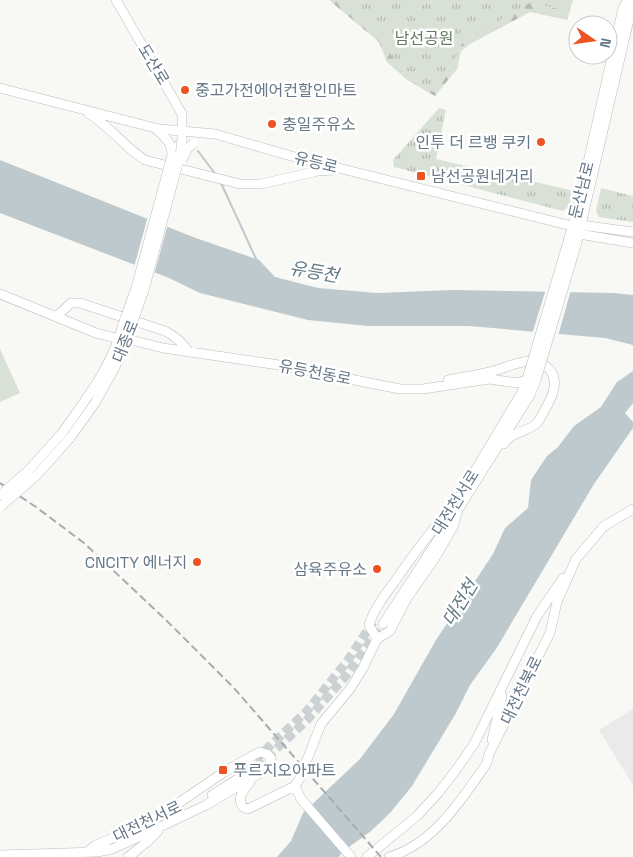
<svg xmlns="http://www.w3.org/2000/svg" width="633" height="857" font-family="'Space Grotesk','Noto Sans KR',sans-serif">
	<defs>
		<pattern id="forest-firs" width="22" height="20" patternUnits="userSpaceOnUse" patternTransform="scale(1.25)"><rect width="22" height="20" fill="#d9e0d6"/><path d="M5 1l3.5 6h-7zM16 11l3.5 6h-7z" fill="#b4bab3"/></pattern>
		<pattern id="park-tufts" width="24" height="20" patternUnits="userSpaceOnUse" patternTransform="scale(1.25)"><rect width="24" height="20" fill="#d9e0d6"/><path d="M3 7l-1-3M5 7V3M7 7l1-3M15 17l-1-3M17 17v-4M19 17l1-3" fill="none" stroke="#b4bab3"/></pattern>
	</defs>
	<rect width="100%" height="100%" fill="#f8f8f5"/>
	<!-- built -->
	<path fill="#e9eae9" d="M633 709V785L599 730Z"/>
	<!-- forest -->
	<path fill="url(#forest-firs)" d="M329 0H573L567 20 530 12 470 44 461 51 457 69 435 96 407 80 387 62 379 42Z"/>
	<!-- park -->
	<path fill="url(#park-tufts)" d="M339 0H569L566 11 531 2 463 42 457 53 452 69 434 92 415 83 395 65 387 44Z
		M439 108 446 110 436 159 574 191 569 207 563 211 394 167 393 160Z
		M601 188 633 196V222L599 217 596 211Z"/>
	<!-- pitch -->
	<path fill="#d9e0d6" d="M0 349 20 393 0 402Z"/>
	<!-- water -->
	<path fill="#bdc9cd" d="M0 160 193 237 259 260 275 277 318 288 377 293 453 290 613 293 633 295V345L605 338 469 326H368L308 320 200 293 169 278 0 213Z
		M633 371V403L625 413 633 422V428L594 484 496 649 470 685 456 713 412 786 390 813 371 831 342 852 339 857H277L291 841 303 813 360 759 394 714 436 640 493 554 505 528 528 508 531 480 547 456 558 447 574 426 601 407 617 382Z"/>
	<!-- pier -->
	<path fill="#f8f8f5" d="M148 216 168 224 154 275 134 267Z
		M546 289 571 290 558 336 532 334Z"/>
	<g fill="none" stroke-linecap="round" stroke-linejoin="round">
		<!-- stream -->
		<path stroke="#bdc9cd" stroke-width="2" d="M198 151 216 175
			M221 183 257 261"/>
		<!-- secondary-tunnel -->
		<path stroke="#ccd2d4" stroke-width="9" stroke-dasharray="9 4.5" stroke-linecap="butt" d="M255 760 306 712 348 660 373 622
			M257 767 307 720 344 678 383 624"/>
		<!-- secondary casing -->
		<g stroke="#b8bdc2" stroke-width="10">
			<path id="secondary" d="M567 245 577 211 623 8 628 0
				M576 246 631 11V0
				M0 294 96 333 119 339
				M57 316 71 303H80L165 331C175 336 182 342 189 352
				M127 339 163 348 279 365 400 389H423L489 379 518 383 527 379
				M448 380C463 377 478 375 493 371 505 368 516 362 530 361 536 360 542 363 547 367 565 382 546 407 538 422 528 433 511 431 504 444
				M460 496 522 392 527 379
				M452 510C431 529 416 552 400 574 389 590 375 606 369 625L377 639 390 631 407 598 435 558 453 527 458 510
				M456 513 530 395 536 380
				M383 624 447 526
				M492 740 502 696
				M250 782C244 790 236 798 243 807L248 809 295 786
				M212 795 257 767
				M87 852 96 845 137 828 169 810
				M0 855 97 852 112 849 141 836 206 805 267 769 270 764 271 758 267 754 260 752 252 756 224 772 164 813
				M128 857 147 842 158 831
				M351 857 301 799 295 786 300 778 321 724 350 689 363 668 377 639
				M367 857 417 816 439 792 456 770 474 744 537 616 563 578
				M389 857C434 844 462 799 487 763L489 754 550 633 557 602 576 559 604 526 633 509"/>
		</g>
		<!-- primary casing -->
		<g stroke="#b9bdc1" stroke-width="10">
			<path id="primary" d="M116 0 182 114V140L172 155
				M0 88 159 129 215 134 298 158 572 226 581 225 633 232
				M89 114C110 126 124 147 145 160L240 184H261L318 171 334 170
				M156 129C165 137 172 143 172 155
				M572 226 579 234 633 243
				M62 433C86 399 113 365 123 324
				M70 438 95 403 115 367 131 327"/>
		</g>
		<!-- secondary -->
		<use href="#secondary" stroke="#fff" stroke-width="9"/>
		<!-- primary -->
		<use href="#primary" stroke="#fff" stroke-width="9"/>
		<!-- rail -->
		<path stroke="#a6acb2" stroke-width="2" stroke-dasharray="8 4" stroke-linecap="butt" d="M0 483 36 507 84 543 166 620 234 688 381 857"/>
		<!-- secondary-bridge casing -->
		<g stroke="#b8bdc2" stroke-width="10" stroke-linecap="butt">
			<path id="secondary-bridge" d="M527 379 567 245
				M536 380 576 246"/>
		</g>
		<!-- primary-bridge casing -->
		<g stroke="#b9bdc1" stroke-width="10" stroke-linecap="butt">
			<path id="primary-bridge" d="M182 160 188 148 194 143
				M123 324 136 288 172 155
				M131 327 144 290 180 156 182 140
				M0 495 28 471 62 433
				M0 507 36 476 70 438"/>
		</g>
		<!-- secondary-bridge -->
		<use href="#secondary-bridge" stroke="#fff" stroke-width="9"/>
		<!-- primary-bridge -->
		<use href="#primary-bridge" stroke="#fff" stroke-width="9"/>
	</g>
	<!-- markers -->
	<g fill="#ed5421" stroke="#fff" stroke-width="2">
		<circle cx="185" cy="90" r="5"/>
		<circle cx="272" cy="124" r="5"/>
		<circle cx="541" cy="142" r="5"/>
		<rect x="416" y="171" width="10" height="10" rx="2.5"/>
		<circle cx="197" cy="562" r="5"/>
		<circle cx="377" cy="569" r="5"/>
		<rect x="218" y="765" width="10" height="10" rx="2.5"/>
	</g>
	<g text-anchor="middle" stroke-width="5" stroke-linejoin="round" paint-order="stroke">
		<!-- park labels -->
		<g font-size="16" fill="#667a61" stroke="#fff">
			<text x="424" y="44">남선공원</text>
		</g>
		<!-- street labels -->
		<g font-size="16" fill="#667888" stroke="#fff">
			<text transform="translate(154 64) rotate(59)" y="6">도산로</text>
			<text transform="translate(316 162) rotate(14)" y="6">유등로</text>
			<text transform="translate(581 190) rotate(-76)" y="6">둔산남로</text>
			<text transform="translate(125 341) rotate(-68)" y="6">대종로</text>
			<text transform="translate(315 372) rotate(11)" y="6">유등천동로</text>
			<text transform="translate(455 502) rotate(-58)" y="6">대전천서로</text>
			<text transform="translate(521 690) rotate(-64)" y="6">대전천북로</text>
			<text transform="translate(147 821) rotate(-26)" y="6">대전천서로</text>
		</g>
		<!-- poi labels -->
		<g font-size="16" fill="#667888" stroke="#fff" text-anchor="start">
			<text x="195" y="96">중고가전에어컨할인마트</text>
			<text x="282" y="130">충일주유소</text>
			<text x="531" y="148" text-anchor="end">인투 더 르뱅 쿠키</text>
			<text x="431" y="182">남선공원네거리</text>
			<text x="187" y="568" text-anchor="end">CNCITY 에너지</text>
			<text x="367" y="575" text-anchor="end">삼육주유소</text>
			<text x="233" y="776">푸르지오아파트</text>
		</g>
		<!-- water labels -->
		<g font-size="18" font-style="italic" fill="#627a83" stroke="#fff">
			<text transform="translate(314 272) rotate(10)" y="6">유등천</text>
			<text transform="translate(460 603) rotate(-59)" y="6">대전천</text>
		</g>
	</g>
	<!-- north arrow -->
	<g transform="translate(593 40) rotate(103)"><circle r="24" fill="#ffffff" stroke="#c2c9cf"/>
	<path d="M0-4L9 19L0 12L-9 19Z" fill="#ed5421"/>
	<text y="-8" font-size="14" font-weight="bold" text-anchor="middle" fill="#667888">N</text>
	</g>
</svg>
